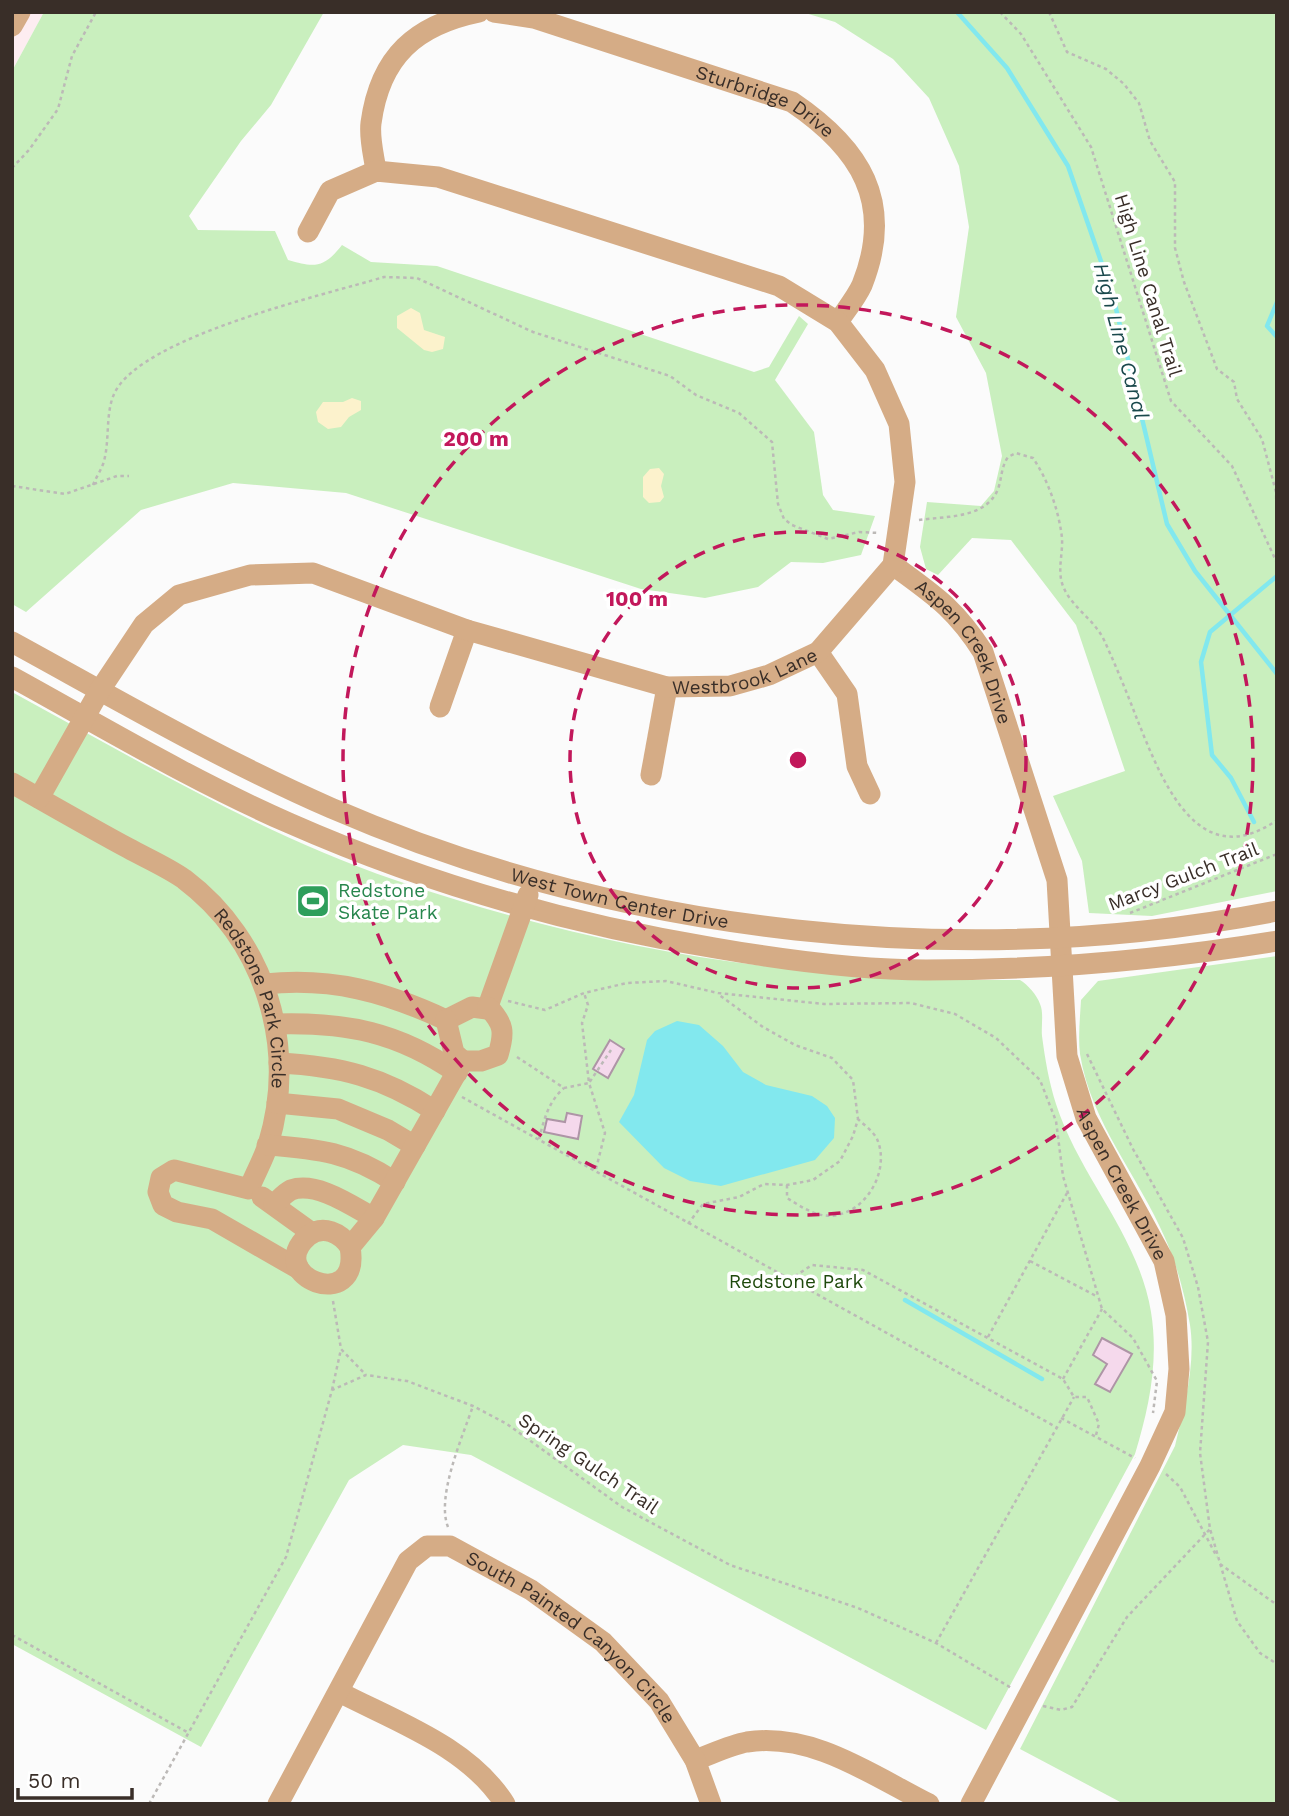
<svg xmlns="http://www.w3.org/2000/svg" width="1289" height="1816" font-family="'Work Sans',sans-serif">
	<rect width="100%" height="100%" fill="#fbfbfb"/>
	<!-- commercial -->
	<path fill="#fdedf1" d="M12 12H44L12 71Z"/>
	<!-- green -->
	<path fill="#c9efbe" d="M44 12H324L271 105 241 141 189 216 198 230 275 231 288 260C315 268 324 268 342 245L371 262 437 266 754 372 769 367 799 316 808 324 775 380 814 432 823 495 833 510 875 516 861 555 823 563 791 562 758 587 705 598 641 589 346 493 233 483 141 510 26 612 12 604V71Z
		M802 12H1277V891L1152 916 1089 913 1082 861 1053 796 1125 771 1076 625 1011 540 972 538 938 575 926 569 920 547 927 502 981 506 994 491 1002 456 986 373 956 317 969 227 959 166 929 98 893 59 835 22Z
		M12 692C137 760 261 834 395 880 606 952 797 981 1020 980 1028 985 1037 995 1040 1004 1044 1013 1041 1026 1042 1036 1045 1059 1049 1082 1056 1104 1080 1178 1138 1234 1151 1312 1159 1361 1149 1408 1135 1454L986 1730 471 1455 403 1445 349 1480 201 1747 12 1644Z
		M1277 956V1804H1124L1020 1749 1175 1446C1184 1408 1196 1364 1190 1325 1185 1295 1177 1265 1165 1238 1138 1175 1091 1123 1080 1054 1078 1037 1080 1018 1081 1000L1098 981Z"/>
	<!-- sand -->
	<path fill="#fcf2cc" d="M411 308 420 313 424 330 445 337 443 349 432 352 424 350 397 328V316Z
		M352 398 361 401V410L349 417 341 427 328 429 318 422 316 412 323 402H343Z
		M659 468 664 474 661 486 664 497 660 502 649 503 643 497V477L650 469Z"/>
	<!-- water -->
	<path fill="#82e8ee" d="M677 1021 699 1025 723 1046 743 1072 766 1085 812 1096 827 1106 835 1118 834 1138 815 1160 721 1186 690 1181 664 1168 619 1122 634 1095 647 1040 655 1031Z"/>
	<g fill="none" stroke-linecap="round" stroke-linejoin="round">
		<!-- stream -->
		<path stroke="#82e8ee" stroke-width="4.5" d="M957 12 1007 68 1068 166 1113 296 1167 524 1195 571 1277 674
			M1277 302 1267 326 1277 337
			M1254 822 1231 778 1212 755 1201 662 1210 632 1277 576
			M905 1300 1042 1379"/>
	</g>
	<!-- building -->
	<path fill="#f5d9ec" stroke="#ae95a6" stroke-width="2" d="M610 1040 624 1049 608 1078 593 1069Z
		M567 1113 582 1116 578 1139 544 1132 547 1119 565 1122Z
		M1102 1338 1132 1354 1110 1392 1095 1384 1107 1364 1093 1355Z"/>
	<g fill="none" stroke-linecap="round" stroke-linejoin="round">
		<!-- path -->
		<path stroke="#bcb9b7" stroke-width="2.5" stroke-dasharray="3.5 3.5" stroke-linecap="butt" d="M1000 12 1021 34 1091 147 1171 401 1232 466 1277 563
			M1049 12 1067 52 1106 69 1124 84 1139 103 1150 141 1175 182V248L1184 282 1217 369 1234 382 1237 399 1262 439 1276 492 1277 539
			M12 168 29 150 58 109 72 56 96 12
			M93 485C96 477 102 469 104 461 110 439 105 412 115 392 144 336 324 295 384 277L417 278 533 332 670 376 696 395 739 413 772 442 778 504 784 519 792 525 828 539 859 532 879 533
			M12 486 65 494 117 476H129
			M919 520C946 516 986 519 998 489 1002 478 1001 467 1008 457L1016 453 1033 458C1048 480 1059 511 1062 538 1063 554 1057 571 1063 586 1071 607 1094 619 1104 640 1116 666 1127 693 1137 719 1161 778 1197 876 1277 820
			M1130 913 1277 854
			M508 1001 545 1010 584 993 627 983 666 981 718 993 824 1004 911 1003 955 1014 996 1038 1040 1080 1056 1121 1063 1176 1102 1309 1133 1338 1157 1381 1153 1413
			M1087 1054 1133 1149 1183 1238 1198 1287 1208 1342 1200 1453 1210 1529 1237 1621 1260 1653 1277 1664
			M517 1057 564 1088 589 1083 582 1023 588 1005 584 993
			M462 1097 1056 1427
			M539 1139C544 1120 548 1102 564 1088
			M596 1169 605 1133 589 1083 611 1050
			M787 1185V1198C802 1207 818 1219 837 1215 869 1209 890 1168 877 1139 873 1131 864 1125 858 1119
			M688 1224 703 1204 739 1197 764 1184 787 1185 813 1180 840 1161 853 1136 858 1119 853 1080 832 1058 795 1045 763 1027 718 994
			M1030 1261 1098 1297
			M789 1280 812 1265 863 1270 1063 1379 1074 1397H1087L1099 1424 1096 1435
			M333 1301 341 1349 366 1375
			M988 1337 1067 1193
			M1063 1379 1102 1309
			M332 1390 341 1349
			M1061 1418 1135 1458
			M1166 1474 1180 1487 1217 1557
			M448 1527C436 1497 462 1438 473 1406
			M1220 1564 1277 1605
			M12 1635 187 1732
			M936 1643 1074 1397
			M1043 1706 1061 1710 1072 1707 1127 1617 1210 1529
			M149 1804 286 1557 332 1390 366 1375 407 1381 473 1406 507 1424 622 1507 730 1565 858 1608 936 1643 1013 1689"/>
		<!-- minor -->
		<g stroke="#d5ac86" stroke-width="21">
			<path id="s1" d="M494 12 534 18 792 102C860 148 895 202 862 285 856 298 846 310 838 322"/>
			<path d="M12 26 20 12"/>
			<path d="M376 171C374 156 369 138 371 123 380 56 416 25 479 12"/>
			<path id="s2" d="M893 565C934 595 955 608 983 652L1057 880 1067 1056 1086 1118 1164 1261 1176 1315 1179 1369 1175 1412 1150 1466 971 1804"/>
			<path id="s3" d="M12 642C118 700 221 760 331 808 624 935 963 972 1277 911"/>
			<path d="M818 652 847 694 857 766 870 794"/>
			<path d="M12 677C103 727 193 781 289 823 425 883 567 924 715 948 784 960 856 970 926 970 1044 970 1161 960 1277 941"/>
			<path d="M440 707 467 630"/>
			<path d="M651 775 667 687"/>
			<path id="s4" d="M12 783C51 805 89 827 128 848 146 858 167 867 184 879 266 941 298 1047 268 1145 263 1160 255 1174 249 1189L174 1170 161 1178 158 1192 163 1205 177 1212 212 1219 299 1269"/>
			<path id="s5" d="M39 798 100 690 144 624 179 595 250 575 313 573 467 630 667 687 730 686 769 675 818 652 893 565 905 482 899 424 875 370 838 322 779 286 438 177 376 171 330 191 308 232"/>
			<path d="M265 984C332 977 386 992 446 1020L472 1007 487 1009 528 895"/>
			<path d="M446 1020 454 1053 463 1061"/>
			<path d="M276 1024C346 1022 398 1032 457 1073"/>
			<path d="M279 1063C340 1066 383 1077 435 1111"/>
			<path d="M277 1103 338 1109 388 1130 415 1146"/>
			<path d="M267 1145C320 1149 349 1152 395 1182"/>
			<path d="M262 1197 312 1233"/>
			<path d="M274 1204C279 1200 285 1193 291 1190 317 1181 352 1206 374 1218"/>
			<path d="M350 1247C341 1233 323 1224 308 1236 262 1276 362 1315 350 1247L374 1218 463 1061H481L498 1055C505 1032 504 1024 488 1007"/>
			<path d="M339 1692C397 1722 469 1747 505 1804"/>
			<path d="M695 1760C712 1754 730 1745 747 1742 813 1732 873 1776 929 1804"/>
			<path id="s6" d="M278 1804 408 1561 427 1546H450L531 1590 603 1642 659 1701 695 1760 711 1804"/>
		</g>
	</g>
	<!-- distance rings -->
	<g fill="none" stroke="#c2185b" stroke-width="3.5" stroke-dasharray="12 9">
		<circle cx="798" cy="760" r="228"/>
		<circle cx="798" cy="760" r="455"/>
	</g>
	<!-- icons -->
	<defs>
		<g id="stadium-square" transform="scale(1.75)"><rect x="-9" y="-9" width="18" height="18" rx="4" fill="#2e9e5b" stroke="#fff"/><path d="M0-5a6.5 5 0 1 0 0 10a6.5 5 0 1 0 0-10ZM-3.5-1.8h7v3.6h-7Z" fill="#fff"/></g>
	</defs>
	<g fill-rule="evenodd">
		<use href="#stadium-square" x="313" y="901"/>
	</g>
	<g text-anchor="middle" stroke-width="7" stroke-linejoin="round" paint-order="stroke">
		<!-- street labels -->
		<g font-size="19" fill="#392e28" stroke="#fff">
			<text dy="7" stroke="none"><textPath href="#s1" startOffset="287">Sturbridge Drive</textPath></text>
			<text transform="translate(1149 285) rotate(73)" y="7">High Line Canal Trail</text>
			<text dy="7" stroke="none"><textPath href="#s2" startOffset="116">Aspen Creek Drive</textPath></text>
			<text dy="7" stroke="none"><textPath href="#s5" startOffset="838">Westbrook Lane</textPath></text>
			<text transform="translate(1183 876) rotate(-21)" y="7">Marcy Gulch Trail</text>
			<text dy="7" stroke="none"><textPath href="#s3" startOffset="663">West Town Center Drive</textPath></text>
			<text dy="7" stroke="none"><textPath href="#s4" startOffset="340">Redstone Park Circle</textPath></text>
			<text dy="7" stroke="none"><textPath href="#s2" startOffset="682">Aspen Creek Drive</textPath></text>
			<text transform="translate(589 1463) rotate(34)" y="7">Spring Gulch Trail</text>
			<text dy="7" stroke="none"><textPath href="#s6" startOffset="476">South Painted Canyon Circle</textPath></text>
		</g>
		<!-- leisure labels -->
		<g font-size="19" fill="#27864d" stroke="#fff" text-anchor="start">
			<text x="338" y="897">Redstone<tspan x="338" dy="22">Skate Park</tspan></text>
		</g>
		<!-- park labels -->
		<g font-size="19" fill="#1e490c" stroke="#fff">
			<text x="796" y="1288">Redstone Park</text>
		</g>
		<!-- water labels -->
		<g font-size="21" font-style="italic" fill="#19484b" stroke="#fff">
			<text transform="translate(1121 341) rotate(75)" y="7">High Line Canal</text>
		</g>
	</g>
	<circle cx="798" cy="760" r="10" fill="#c2185b" stroke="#fff" stroke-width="3.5"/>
	<g font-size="21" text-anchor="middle" font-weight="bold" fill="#c2185b" stroke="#fff" stroke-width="7" stroke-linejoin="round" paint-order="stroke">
		<text x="476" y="446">200 m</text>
		<text x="637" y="606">100 m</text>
	</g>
	<!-- border -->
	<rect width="1289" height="1816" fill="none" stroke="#392e28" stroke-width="28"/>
	<!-- scale -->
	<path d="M18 1788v10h114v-10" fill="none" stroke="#392e28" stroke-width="3.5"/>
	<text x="28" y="1788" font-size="21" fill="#392e28" stroke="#ffffff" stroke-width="5" paint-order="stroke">50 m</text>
</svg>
